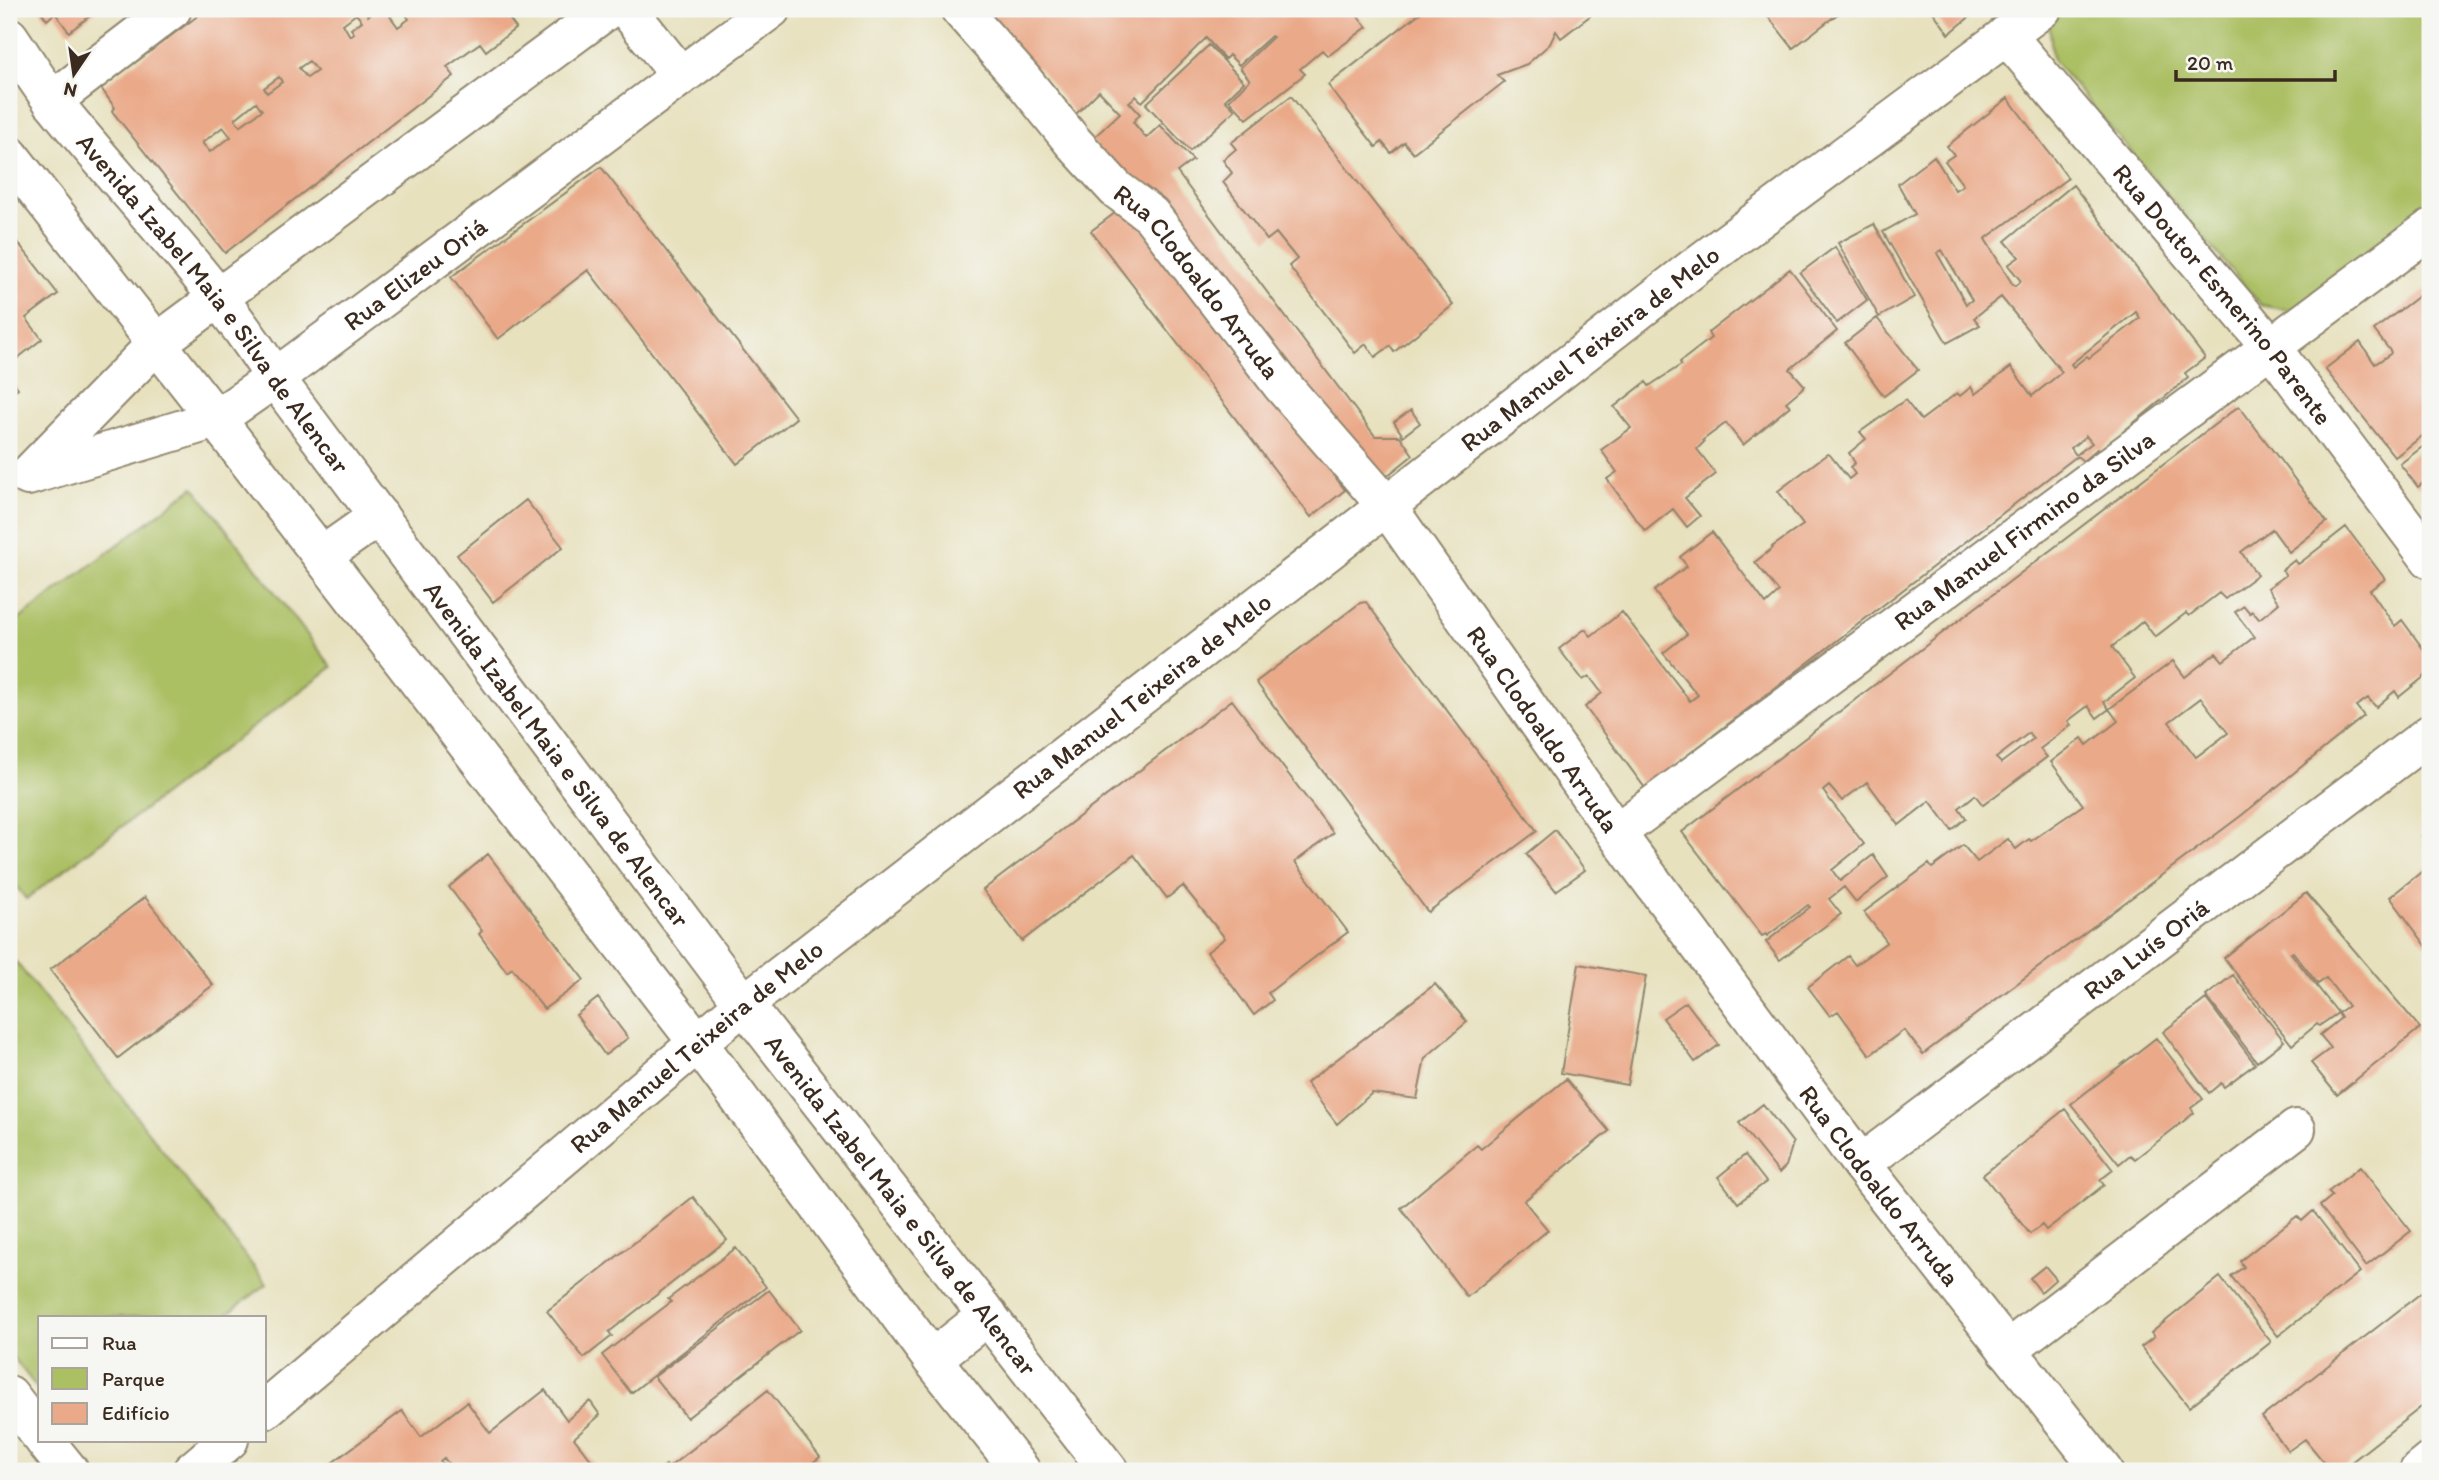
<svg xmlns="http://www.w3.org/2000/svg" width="2439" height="1480" font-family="Itim,sans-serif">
	<rect width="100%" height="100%" fill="#f6f6f2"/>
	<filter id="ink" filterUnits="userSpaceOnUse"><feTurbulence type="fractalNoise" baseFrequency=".0143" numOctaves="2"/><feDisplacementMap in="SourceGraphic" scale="14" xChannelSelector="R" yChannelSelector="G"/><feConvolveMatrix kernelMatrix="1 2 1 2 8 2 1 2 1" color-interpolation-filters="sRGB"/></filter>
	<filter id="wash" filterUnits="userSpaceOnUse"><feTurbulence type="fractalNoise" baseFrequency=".00686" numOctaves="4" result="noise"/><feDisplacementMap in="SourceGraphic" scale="28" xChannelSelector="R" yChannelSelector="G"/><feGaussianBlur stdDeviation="1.57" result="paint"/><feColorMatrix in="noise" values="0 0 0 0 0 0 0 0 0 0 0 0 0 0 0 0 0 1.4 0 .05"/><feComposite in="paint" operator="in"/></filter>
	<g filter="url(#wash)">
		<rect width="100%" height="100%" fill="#e7e1be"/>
		<!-- green -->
		<path fill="#abbf63" stroke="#737440" stroke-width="2" d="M2068 9H2430V208L2292 311 2261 305 2053 60 2049 23Z
			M194 487 332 667 26 899 9 877V627Z
			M16 962 267 1284 223 1317H40V1392L9 1352V968Z"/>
		<g id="blocks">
			<!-- building -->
			<path fill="#eaa988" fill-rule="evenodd" d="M39 9H99L69 32 55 13 47 20Z
				M207 9H366L364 10 368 16 377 9H400L390 16 398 27 409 19 402 9H514L506 15 516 28 486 51 480 43 447 67 454 76 225 253 112 111 115 108 101 88ZM356 14 362 21 351 29 354 33 350 36 343 24ZM309 61 317 71 307 78 299 68ZM279 77 282 82 267 93 264 88ZM256 102 262 110 240 126 235 119ZM223 127 231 137 210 152 202 143Z
				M522 9H542L530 18Z
				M982 9H1352L1367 27 1328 56 1322 50 1300 69 1305 74 1247 119 1229 100 1250 80 1240 68 1273 37 1271 36 1239 65 1229 55 1225 59 1206 38 1142 102 1136 96 1129 102 1140 114 1133 122 1146 138 1160 125 1193 160 1177 172 1375 436H1400L1413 455 1382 480 1364 467 1153 191 1142 200 1091 140 1120 113 1099 91 1075 115 1038 67 1031 71Z
				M1425 9H1599L1561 38 1556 31 1550 44 1527 64 1497 75 1504 82 1413 153 1404 142 1391 153 1382 142 1376 147 1328 85Z
				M1762 9H1844L1793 48Z
				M1931 9H1979L1949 34Z
				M1209 45 1244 82 1225 100 1235 110 1190 151 1146 104Z
				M1291 96 1453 305 1394 352 1390 346 1375 357 1366 344 1355 353 1289 266 1297 259 1276 233 1267 240 1223 182 1232 173 1223 160 1236 149 1231 143Z
				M2008 98 2068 178 1985 239 2013 285 2015 286 2021 281 2008 265 2019 257 2005 241 2073 185 2205 358 2185 373 2188 378 2100 451 2097 449 2083 461 2077 456 1645 788 1585 707 1602 693 1589 676 1583 680 1559 649 1585 629 1591 636 1622 612 1690 701 1698 695 1663 653 1687 634 1654 591 1687 566 1680 557 1712 532 1766 604 1779 592 1755 562 1773 548 1772 547 1803 525 1778 491 1827 454 1830 455 1849 479 1855 474 1850 467 1855 463 1849 453 1866 439 1860 432 1905 400 1921 420 1957 393 1960 396 1971 387 1975 394 2011 367 2032 396 2062 372 2001 297 1974 318 1980 325 1947 343 1883 232 1915 214 1898 184 1934 156 1955 190 1963 185 1945 161 1954 155 1947 146ZM1942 250 1972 300 1966 304 1937 253ZM2136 312 2140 318 2089 358 2087 356 2073 367 2071 364ZM2086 436 2092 443 2076 455 2071 448Z
				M601 167 796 418 737 464 588 270 498 339 451 277Z
				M1128 209 1345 490 1311 517 1091 231 1119 210Z
				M1874 224 1914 297 1879 317 1838 243Z
				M9 231 58 294 26 318 42 339 9 365Z
				M1835 247 1867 300 1837 323 1800 273Z
				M1790 269 1837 331 1790 369 1805 386 1786 402 1790 406 1743 445 1726 423 1703 440 1704 442 1697 449 1716 474 1685 498 1700 516 1687 527 1673 509 1645 531 1607 479 1617 472 1601 450 1631 428 1614 407 1646 382 1649 386 1681 365 1680 362 1711 338 1708 333Z
				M2430 287V430L2395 457 2325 369 2360 342 2375 364 2390 354 2391 352 2374 330Z
				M1877 318 1918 370 1884 396 1845 343Z
				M9 376 18 388 9 395Z
				M2239 406 2327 522 2289 552 2272 529 2241 552 2257 575 2225 599 2219 593 2189 616 2186 613 2155 637 2143 621 2112 647 2135 678 2104 702 2109 709 2097 718 2088 706 2068 721 2071 725 2040 749 2047 757 1983 805 1975 795 1959 808 1966 818 1952 830 1930 801 1899 825 1867 782 1842 801 1829 786 1823 791 1864 844 1832 870 1840 881 1873 855 1888 877 1856 902 1844 887 1829 899 1841 914 1780 960 1779 959 1766 942 1810 907 1808 905 1767 936 1766 934 1762 936 1682 832ZM2029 733 2033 739 2001 763 1996 758Z
				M1411 410 1420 423 1403 436 1394 422Z
				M2430 441V477L2418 487 2400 464Z
				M526 500 563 547 493 602 457 555Z
				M2346 527 2385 579 2370 590 2395 626 2402 620 2430 658V672L2399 697 2395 691 2376 707 2368 698 2356 706 2364 716 2242 815 1923 1054 1904 1030 1870 1055 1838 1011 1830 1016 1808 987 1848 956 1855 965 1887 942 1864 912 1929 864 1932 868 1963 845 1977 862 2008 839 2016 849 2029 839 2031 841 2083 805 2051 762 2082 738 2087 745 2118 721 2109 709 2173 661 2185 677 2216 653 2223 661 2254 637 2235 612 2244 606 2250 613 2252 611 2259 619 2272 609 2279 603 2268 588 2286 575 2282 570 2295 560 2298 564 2300 563ZM2201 698 2228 733 2196 757 2169 722Z
				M1366 602 1537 831 1428 912 1256 682 1360 603Z
				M1232 700 1333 833 1295 862 1348 932 1268 993 1273 1000 1254 1015 1207 952 1225 938 1183 886 1167 898 1134 855 1022 941 983 890Z
				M1555 830 1585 870 1556 891 1526 854Z
				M2430 830V846L2422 836Z
				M488 854 584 980 544 1009 512 968 507 972 479 934 482 931 449 887Z
				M2430 865V951L2390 897Z
				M2306 893 2420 1028 2337 1095 2311 1063 2331 1048 2320 1035 2341 1018 2338 1013 2319 1026 2317 1024 2292 1045 2224 958ZM2293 952 2318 984 2326 978 2348 1006 2338 1013 2291 953Z
				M145 897 213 985 118 1058 50 970Z
				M1579 964 1646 976 1627 1085 1561 1073Z
				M2233 975 2284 1041 2257 1062 2206 996Z
				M1435 984 1467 1022 1425 1058 1417 1099 1372 1093 1337 1124 1306 1083Z
				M598 998 628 1038 605 1055 576 1015Z
				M2206 999 2255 1064 2224 1087 2221 1083 2209 1093 2163 1032Z
				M1686 1002 1719 1045 1695 1062 1663 1018Z
				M2156 1038 2203 1099 2191 1108 2194 1113 2135 1159 2130 1155 2119 1164 2071 1104Z
				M1566 1079 1609 1131 1524 1201 1548 1230 1467 1297 1401 1208 1477 1145 1481 1149Z
				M1763 1104 1793 1143 1786 1166 1779 1173 1739 1123Z
				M2065 1109 2113 1170 2100 1180 2104 1185 2046 1230 2042 1225 2030 1234 1983 1175Z
				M1745 1155 1766 1182 1738 1203 1718 1177Z
				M2360 1167 2411 1231 2366 1266 2320 1206 2332 1196 2328 1192Z
				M693 1197 727 1240 609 1332 612 1336 584 1358 547 1311Z
				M2313 1211 2360 1272 2278 1336 2231 1276 2244 1267 2240 1261 2269 1238 2297 1216 2302 1221Z
				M736 1248 766 1287 631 1393 602 1355 671 1302 668 1299Z
				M2045 1266 2056 1279 2041 1292 2030 1278Z
				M2220 1277 2271 1342 2189 1407 2141 1347 2154 1337 2151 1333Z
				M2430 1286V1400L2340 1471H2331L2305 1439 2288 1451 2262 1417Z
				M769 1290 800 1330 687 1418 654 1377Z
				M545 1390 567 1420 590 1401 600 1415 574 1438 600 1471H454L444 1458 440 1461 449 1471H382L379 1467 378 1471H321L402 1411 421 1437 467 1402 490 1433Z
				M768 1390 820 1457 802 1471H658L666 1465 668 1468Z"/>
		</g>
	</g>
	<g filter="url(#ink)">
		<use href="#blocks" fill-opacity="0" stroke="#91866e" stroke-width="2"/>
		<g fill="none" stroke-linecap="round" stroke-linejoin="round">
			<!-- minor casing -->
			<g stroke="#91866e" stroke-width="42">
				<g id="minor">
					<path d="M627 9 680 75"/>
					<path id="s1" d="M960 9 1022 79 1073 142 1116 189 1151 215 1281 384 1386 505 1616 833 1861 1164 2103 1471"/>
					<path id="s2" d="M2006 35 2270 346 2430 559"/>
					<path id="s3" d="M9 37C24 59 38 82 54 103 128 195 212 278 275 378L744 1004 1109 1471"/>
					<path d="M52 101 172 9"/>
					<path d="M9 155 216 419 698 1043 932 1359 1021 1471"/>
					<path d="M30 473 157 343 608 9"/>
					<path id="s4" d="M28 476 216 419 275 378 771 9"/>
					<path d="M322 556 379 516"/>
					<path id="s5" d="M1616 833 2430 229"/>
					<path id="s6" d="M1861 1164 2430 734"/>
					<path d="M2007 1350 2296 1129"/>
					<path d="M932 1359 988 1315"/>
					<path d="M9 1395 40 1435"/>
					<path id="s7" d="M264 1410 744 1004 1696 266 2042 9"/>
					<path d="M44 1440 69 1471"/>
					<path d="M192 1471 229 1440"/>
					<path d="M2419 1471 2430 1462"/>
				</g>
			</g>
			<!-- minor -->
			<use href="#minor" stroke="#fff" stroke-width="38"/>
		</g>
	</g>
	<g text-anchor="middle" stroke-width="7" stroke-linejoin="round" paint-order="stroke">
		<!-- street labels -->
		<g font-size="26" fill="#3b2a1e" stroke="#f6f6f2">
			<text dy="9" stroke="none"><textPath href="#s4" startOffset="443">Rua Elizeu Oriá</textPath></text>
			<text dy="9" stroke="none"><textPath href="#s1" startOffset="362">Rua Clodoaldo Arruda</textPath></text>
			<text dy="9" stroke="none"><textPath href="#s2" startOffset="338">Rua Doutor Esmerino Parente</textPath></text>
			<text dy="9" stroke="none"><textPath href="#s3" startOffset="336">Avenida Izabel Maia e Silva de Alencar</textPath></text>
			<text dy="9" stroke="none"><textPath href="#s7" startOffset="1699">Rua Manuel Teixeira de Melo</textPath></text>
			<text dy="9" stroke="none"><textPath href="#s5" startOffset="508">Rua Manuel Firmino da Silva</textPath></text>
			<text dy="9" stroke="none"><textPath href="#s7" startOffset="1132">Rua Manuel Teixeira de Melo</textPath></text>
			<text dy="9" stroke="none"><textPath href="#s1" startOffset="929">Rua Clodoaldo Arruda</textPath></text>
			<text dy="9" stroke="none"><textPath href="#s3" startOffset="903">Avenida Izabel Maia e Silva de Alencar</textPath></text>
			<text dy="9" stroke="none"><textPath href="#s6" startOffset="357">Rua Luís Oriá</textPath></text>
			<text dy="9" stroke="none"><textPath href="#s7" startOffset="565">Rua Manuel Teixeira de Melo</textPath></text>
			<text dy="9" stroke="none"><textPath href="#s1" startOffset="1496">Rua Clodoaldo Arruda</textPath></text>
			<text dy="9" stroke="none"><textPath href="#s3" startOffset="1470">Avenida Izabel Maia e Silva de Alencar</textPath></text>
		</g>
	</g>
	<!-- margin -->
	<rect width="2439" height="1480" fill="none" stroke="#f6f6f2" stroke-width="35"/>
	<!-- legend -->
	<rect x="38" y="1316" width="228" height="126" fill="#f6f6f2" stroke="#aba49d" stroke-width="2"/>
	<rect x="52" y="1338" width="35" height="10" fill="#ffffff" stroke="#aba49d" stroke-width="2"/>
	<text x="102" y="1350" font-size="21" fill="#3b2a1e">Rua</text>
	<rect x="52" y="1368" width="35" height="21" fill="#abbf63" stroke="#aba49d" stroke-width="2"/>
	<text x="102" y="1386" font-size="21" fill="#3b2a1e">Parque</text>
	<rect x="52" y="1403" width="35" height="21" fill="#eaa988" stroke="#aba49d" stroke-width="2"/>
	<text x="102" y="1420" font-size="21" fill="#3b2a1e">Edifício</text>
	<!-- north arrow -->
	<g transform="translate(74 74) rotate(193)" stroke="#f6f6f2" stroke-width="5" paint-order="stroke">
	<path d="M0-5L12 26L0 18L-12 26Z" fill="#3b2a1e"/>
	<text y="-10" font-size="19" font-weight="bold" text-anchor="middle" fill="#3b2a1e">N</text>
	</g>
	<!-- scale -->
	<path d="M2176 70v10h159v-10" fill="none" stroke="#3b2a1e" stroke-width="3.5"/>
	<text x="2187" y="70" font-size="21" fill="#3b2a1e" stroke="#f6f6f2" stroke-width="5" paint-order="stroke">20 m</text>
</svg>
